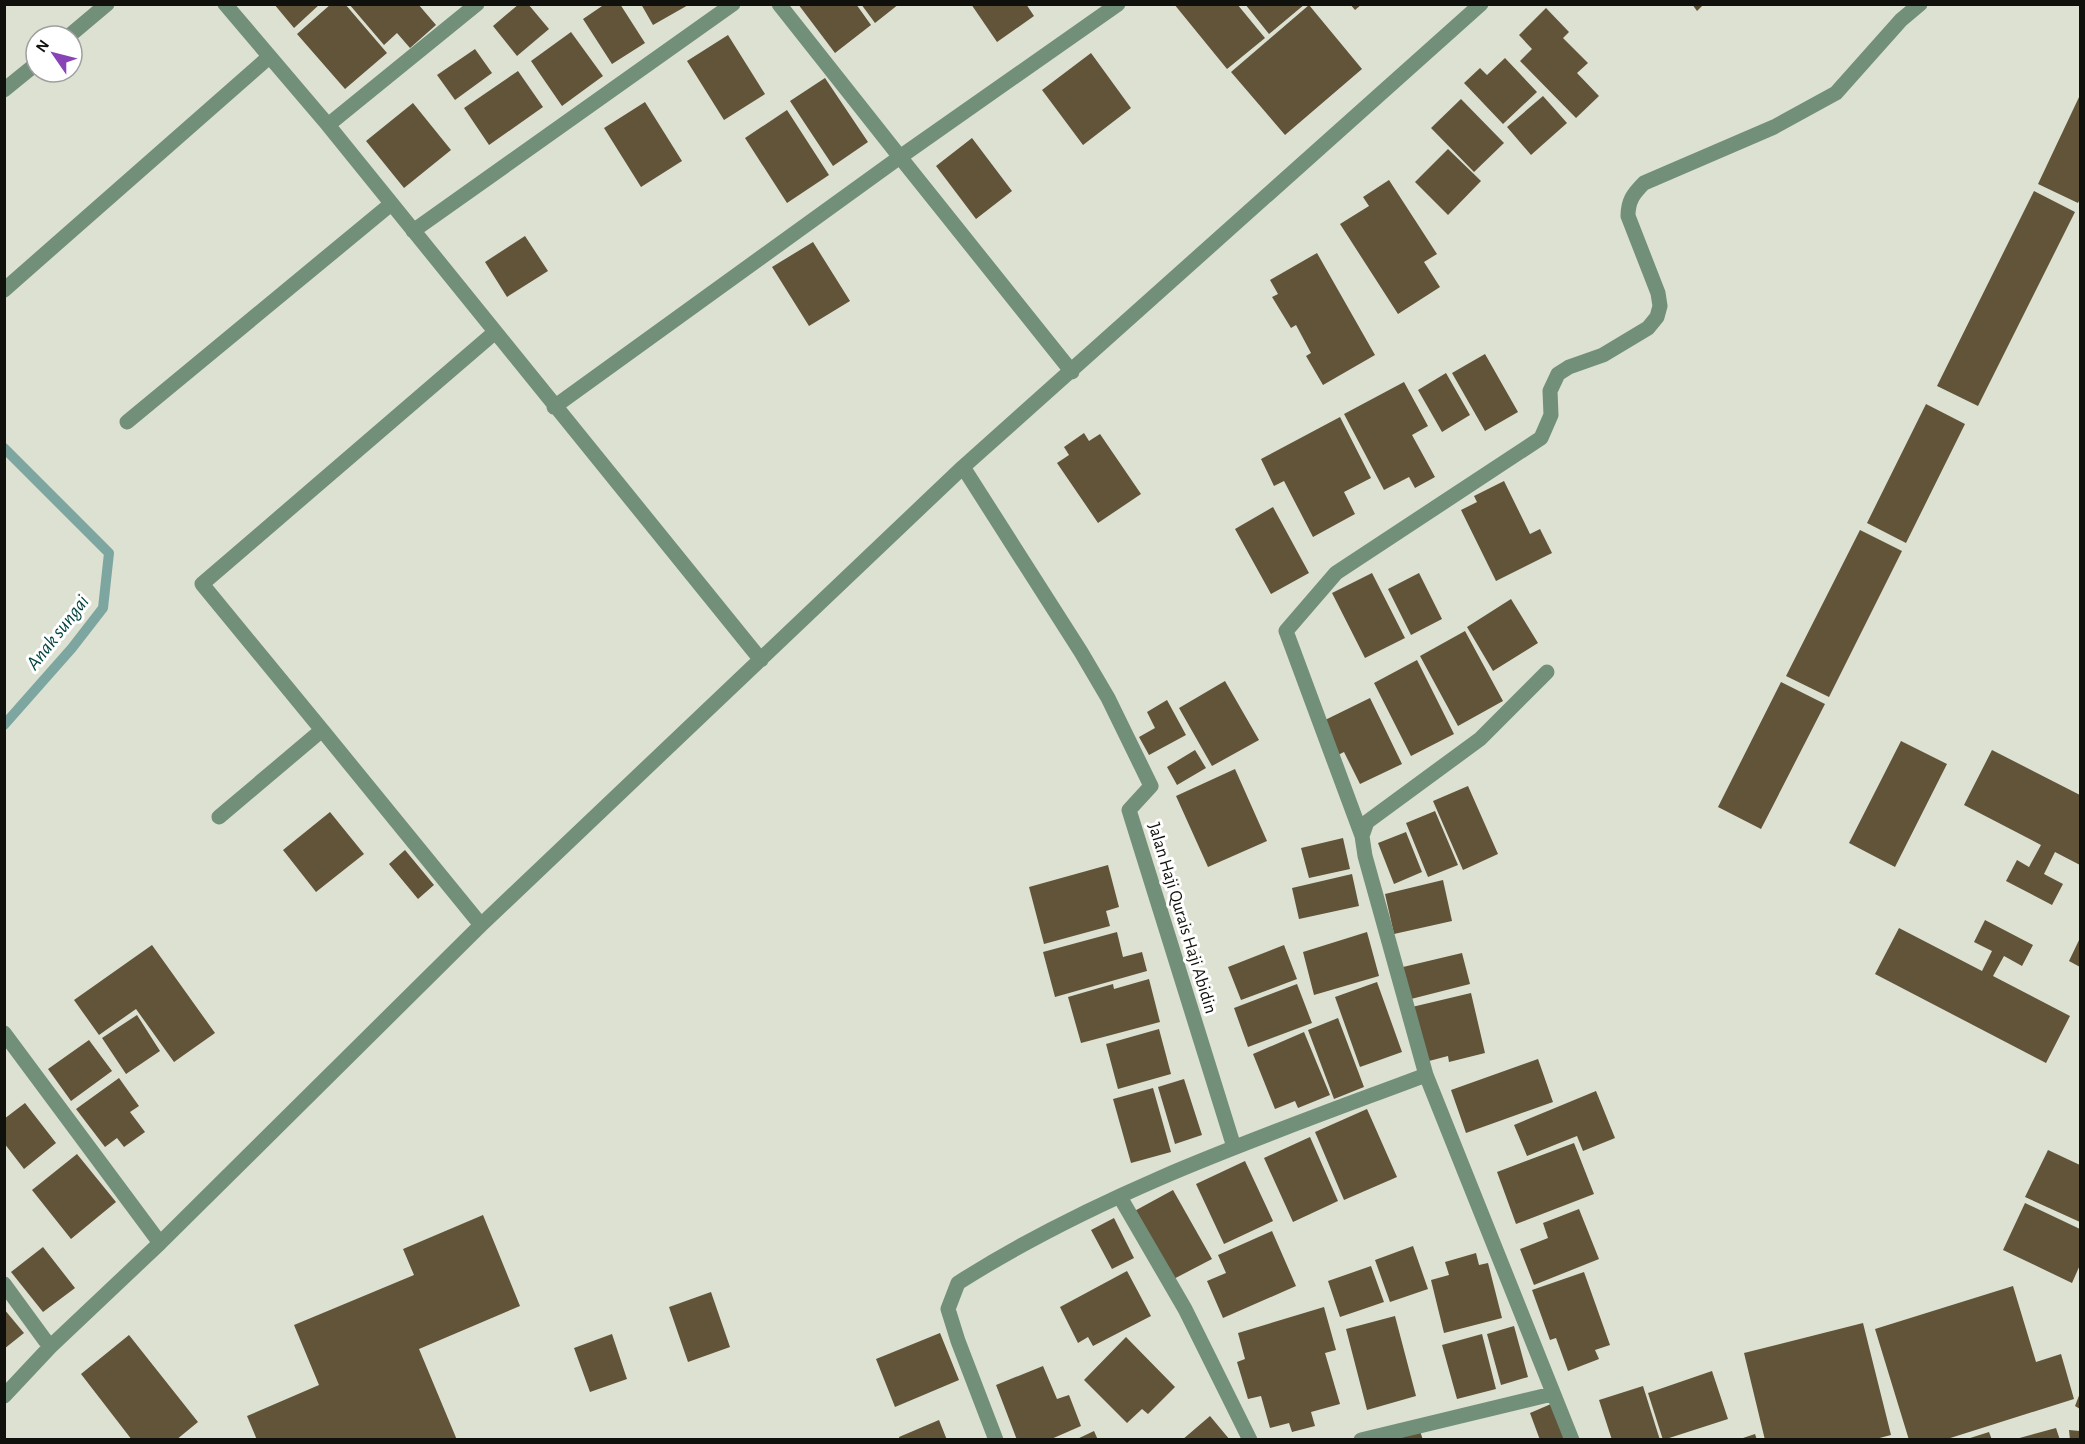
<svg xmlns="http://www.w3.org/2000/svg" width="2085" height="1444" font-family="'Alegreya Sans',sans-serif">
	<rect width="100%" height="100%" fill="#dde1d2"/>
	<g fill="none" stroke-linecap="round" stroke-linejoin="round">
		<!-- stream -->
		<path stroke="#7da6a1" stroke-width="10" d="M4 448 109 553 103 608 72 648 4 725"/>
	</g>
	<!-- building -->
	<path fill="#615439" d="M274 4H320L294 28Z
		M331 4H345L387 53 345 89 297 34Z
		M349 4H418L436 25 410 48 397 33 384 45Z
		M519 4H528L549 29 517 56 493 26Z
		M605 4H620L645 43 612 64 583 19Z
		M641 4H690L653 25Z
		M798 4H856L871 25 835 53Z
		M861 4H899L875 23Z
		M971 4H1026L1034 16 997 42Z
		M1174 4H1237L1265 38 1227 69Z
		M1245 4H1305L1269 34Z
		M1350 4H1362L1355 10Z
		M1692 4H1704L1697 11Z
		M1309 5 1362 69 1285 135 1231 72Z
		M1546 8 1569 32 1563 38 1588 63 1577 73 1599 96 1576 118 1520 61 1532 49 1519 35Z
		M571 32 603 76 562 106 531 61Z
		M728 35 765 94 724 120 687 61Z
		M475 49 492 73 455 100 437 75Z
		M1091 53 1131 108 1083 145 1042 90Z
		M1505 58 1537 92 1503 124 1464 83 1480 68 1487 75Z
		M518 71 543 107 489 145 464 108Z
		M825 78 868 142 833 166 790 101Z
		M2080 95V199L2078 203 2038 184Z
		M1543 96 1567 123 1531 155 1507 127Z
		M1461 99 1504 143 1474 172 1431 128Z
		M645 102 682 161 641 187 604 128Z
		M413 103 451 150 404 188 366 141Z
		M787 110 829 175 787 203 745 138Z
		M972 138 1012 191 976 219 936 166Z
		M1448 149 1481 181 1448 215 1415 182Z
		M1389 180 1437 254 1424 262 1440 287 1398 314 1340 224 1369 206 1363 197Z
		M2034 191 2075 212 1978 406 1937 386Z
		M525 236 548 271 507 297 485 262Z
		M813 242 850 301 809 326 772 267Z
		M1317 253 1375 355 1323 385 1306 356 1311 353 1296 325 1291 328 1272 297 1278 294 1270 280Z
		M1485 354 1518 412 1485 431 1452 373Z
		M1446 373 1470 415 1442 432 1418 390Z
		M1404 382 1428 426 1412 435 1435 477 1415 488 1409 477 1384 490 1344 414Z
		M1926 404 1965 424 1906 543 1867 523Z
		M1340 417 1371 478 1344 492 1355 514 1313 537 1284 481 1274 486 1261 459Z
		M1084 433 1089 441 1100 434 1141 494 1098 523 1057 463 1069 455 1064 447Z
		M1504 481 1530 534 1540 529 1552 553 1496 581 1461 510 1477 502 1474 496Z
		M1273 507 1309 573 1271 594 1235 529Z
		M1860 530 1902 551 1829 697 1786 676Z
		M1372 573 1405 638 1365 658 1332 593Z
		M1419 573 1442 619 1411 635 1388 589Z
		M1511 599 1538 643 1493 671 1467 627Z
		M1465 631 1503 701 1458 726 1420 656Z
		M1417 660 1454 734 1411 756 1374 683Z
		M1225 681 1259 740 1212 766 1179 708Z
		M1781 682 1825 704 1761 829 1718 807Z
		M1370 698 1402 764 1360 784 1344 752 1338 755 1323 721Z
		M1167 700 1186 735 1149 755 1139 737 1155 728 1147 712Z
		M1901 741 1947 764 1895 867 1849 843Z
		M1195 750 1206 768 1177 785 1167 767Z
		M1992 750 2080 795V865L2055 852 2044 874 2063 884 2052 905 2006 881 2017 860 2029 867 2041 845 1964 805Z
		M1235 769 1267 841 1208 867 1176 796Z
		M1468 786 1498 854 1463 870 1433 801Z
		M1435 811 1458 865 1428 877 1406 823Z
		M330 812 364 854 316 892 283 850Z
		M1406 832 1422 872 1394 884 1378 843Z
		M1343 838 1350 869 1309 878 1301 848Z
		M405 850 434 885 418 899 389 864Z
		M1108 865 1119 907 1106 911 1110 926 1044 944 1029 887Z
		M1352 874 1359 906 1299 919 1292 888Z
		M1443 880 1452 921 1394 934 1385 894Z
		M1985 920 2033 945 2022 966 2004 956 1993 976 2070 1016 2046 1063 1875 974 1899 928 1982 971 1992 951 1974 942Z
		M1117 932 1123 957 1142 952 1147 971 1055 997 1043 952Z
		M1367 932 1379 976 1314 995 1303 952Z
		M2080 938V967L2069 961Z
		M152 945 215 1033 174 1062 136 1009 99 1035 74 1000Z
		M1284 945 1297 979 1241 1000 1228 967Z
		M1462 953 1470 984 1411 999 1403 967Z
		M1149 979 1160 1022 1081 1043 1068 997 1113 984 1114 989Z
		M1377 982 1402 1052 1360 1067 1335 997Z
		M1297 984 1312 1023 1248 1047 1234 1008Z
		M1471 993 1485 1053 1449 1062 1448 1056 1429 1061 1412 1007Z
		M137 1015 160 1051 126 1074 102 1038Z
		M1338 1018 1364 1087 1334 1099 1308 1030Z
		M1159 1029 1171 1074 1118 1089 1106 1044Z
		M1304 1032 1330 1095 1298 1108 1295 1101 1275 1109 1253 1054Z
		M89 1040 112 1071 71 1101 48 1069Z
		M1538 1059 1553 1102 1466 1133 1451 1090Z
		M119 1078 139 1106 130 1112 145 1132 124 1147 117 1138 105 1147 76 1109Z
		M1184 1079 1202 1135 1175 1144 1158 1087Z
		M1153 1088 1171 1152 1131 1163 1113 1099Z
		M1596 1091 1615 1138 1583 1151 1577 1136 1527 1156 1514 1125Z
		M25 1103 56 1143 24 1169 4 1143V1119Z
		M1367 1109 1397 1177 1344 1200 1315 1132Z
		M1310 1137 1338 1201 1293 1222 1264 1158Z
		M1574 1143 1594 1194 1516 1224 1497 1172Z
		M2048 1150 2080 1165V1222L2025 1197Z
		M77 1154 116 1202 71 1239 32 1190Z
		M1245 1161 1273 1221 1224 1244 1196 1184Z
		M1173 1190 1212 1259 1166 1283 1129 1214Z
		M2025 1203 2080 1229V1265L2072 1283 2003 1250Z
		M1579 1209 1599 1259 1534 1285 1520 1249 1548 1238 1543 1223Z
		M483 1215 520 1306 419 1349 457 1440H257L247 1416 319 1385 294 1325 414 1275 403 1249Z
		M1114 1218 1134 1258 1112 1269 1091 1230Z
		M1272 1231 1296 1286 1223 1318 1207 1281 1226 1273 1218 1255Z
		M1413 1246 1428 1289 1390 1302 1375 1260Z
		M43 1247 75 1288 43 1312 11 1272Z
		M1476 1253 1479 1265 1488 1263 1502 1318 1444 1333 1431 1280 1449 1275 1445 1262Z
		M1371 1266 1384 1302 1340 1317 1328 1281Z
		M1127 1271 1151 1316 1093 1346 1088 1337 1078 1343 1060 1307Z
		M1584 1272 1610 1345 1595 1350 1599 1359 1568 1371 1556 1338 1550 1340 1532 1290Z
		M2013 1286 2036 1362 2061 1354 2074 1399 1944 1440H1909L1875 1329Z
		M711 1292 730 1347 688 1362 669 1307Z
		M1324 1307 1336 1350 1325 1353 1340 1404 1311 1412 1315 1426 1292 1432 1289 1423 1270 1428 1261 1396 1248 1399 1237 1362 1245 1359 1238 1333Z
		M4 1309 24 1333 4 1349Z
		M1395 1316 1416 1396 1367 1410 1346 1329Z
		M1863 1323 1891 1435 1872 1440H1765L1744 1353Z
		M1514 1326 1528 1377 1501 1385 1487 1334Z
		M940 1333 959 1380 895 1407 876 1359Z
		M612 1334 627 1379 590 1392 574 1348Z
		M1482 1334 1496 1389 1457 1399 1442 1345Z
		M129 1335 198 1422 176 1440H132L81 1374Z
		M1126 1337 1175 1387 1148 1414 1142 1409 1127 1423 1084 1380Z
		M1043 1366 1057 1399 1069 1395 1081 1426 1049 1440H1017L996 1385Z
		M1712 1371 1728 1419 1663 1440 1648 1393Z
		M1643 1386 1660 1440H1612L1599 1400Z
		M2080 1393V1409L2075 1406Z
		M1551 1404 1565 1440H1540L1530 1413Z
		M1210 1416 1230 1440H1182Z
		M939 1420 947 1440H900L899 1437Z
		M2056 1428 2060 1440H2016V1439Z
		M2069 1430 2080 1431V1440H2070Z
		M1094 1431 1098 1440H1075Z
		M1420 1431 1423 1440H1397V1439Z
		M1989 1432 1992 1440H1967V1439Z
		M1755 1434 1757 1440H1740V1439Z"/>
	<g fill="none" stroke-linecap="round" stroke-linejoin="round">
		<!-- minor -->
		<path stroke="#728f79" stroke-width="15" d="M225 4 328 125 761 660
			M779 4 900 157 1118 4
			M69 36 107 4
			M4 90 36 64
			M328 125 477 4
			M413 231 733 4
			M4 290 269 57
			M554 407 900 157 1072 372
			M127 422 391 204
			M963 467 1081 652 1108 698 1151 786 1129 810 1234 1147
			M1547 672 1480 739 1367 822 1362 836 1365 856 1426 1075 1572 1440
			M322 730 202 584 494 333
			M219 817 322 730 481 925
			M1362 836 1286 631 1336 573 1541 438 1551 415 1550 391 1558 374 1569 367 1603 355 1648 328 1657 317 1660 306 1658 293 1628 216C1628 201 1633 194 1644 183L1774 127 1836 93 1901 20 1920 4
			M4 1033 160 1243
			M1120 1197 1185 1309 1250 1440
			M4 1284 50 1347
			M4 1396 50 1347 160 1243 481 925 963 467 1481 4
			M996 1440 958 1341 948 1309 958 1283C1102 1191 1266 1135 1426 1075
			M1361 1440 1552 1394"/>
	</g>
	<g text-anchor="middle" stroke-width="6" stroke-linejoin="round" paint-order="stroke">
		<!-- street labels -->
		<g font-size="18" fill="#10110c" stroke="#fff">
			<text transform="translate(1183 918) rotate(73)" y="6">Jalan Haji Qurais Haji Abidin</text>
		</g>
		<!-- water labels -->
		<g font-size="20" font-style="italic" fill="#02443f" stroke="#fff">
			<text transform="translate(57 632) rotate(-52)" y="7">Anak sungai</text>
		</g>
	</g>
	<!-- border -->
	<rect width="2085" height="1444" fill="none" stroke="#10110c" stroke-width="12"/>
	<!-- north arrow -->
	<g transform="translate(54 54) rotate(305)"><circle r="28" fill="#ffffff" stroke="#9fa09e" stroke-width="1.5"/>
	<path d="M0-4.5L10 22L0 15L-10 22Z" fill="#8844b7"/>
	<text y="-9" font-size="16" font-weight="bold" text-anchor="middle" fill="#10110c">N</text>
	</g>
</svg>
